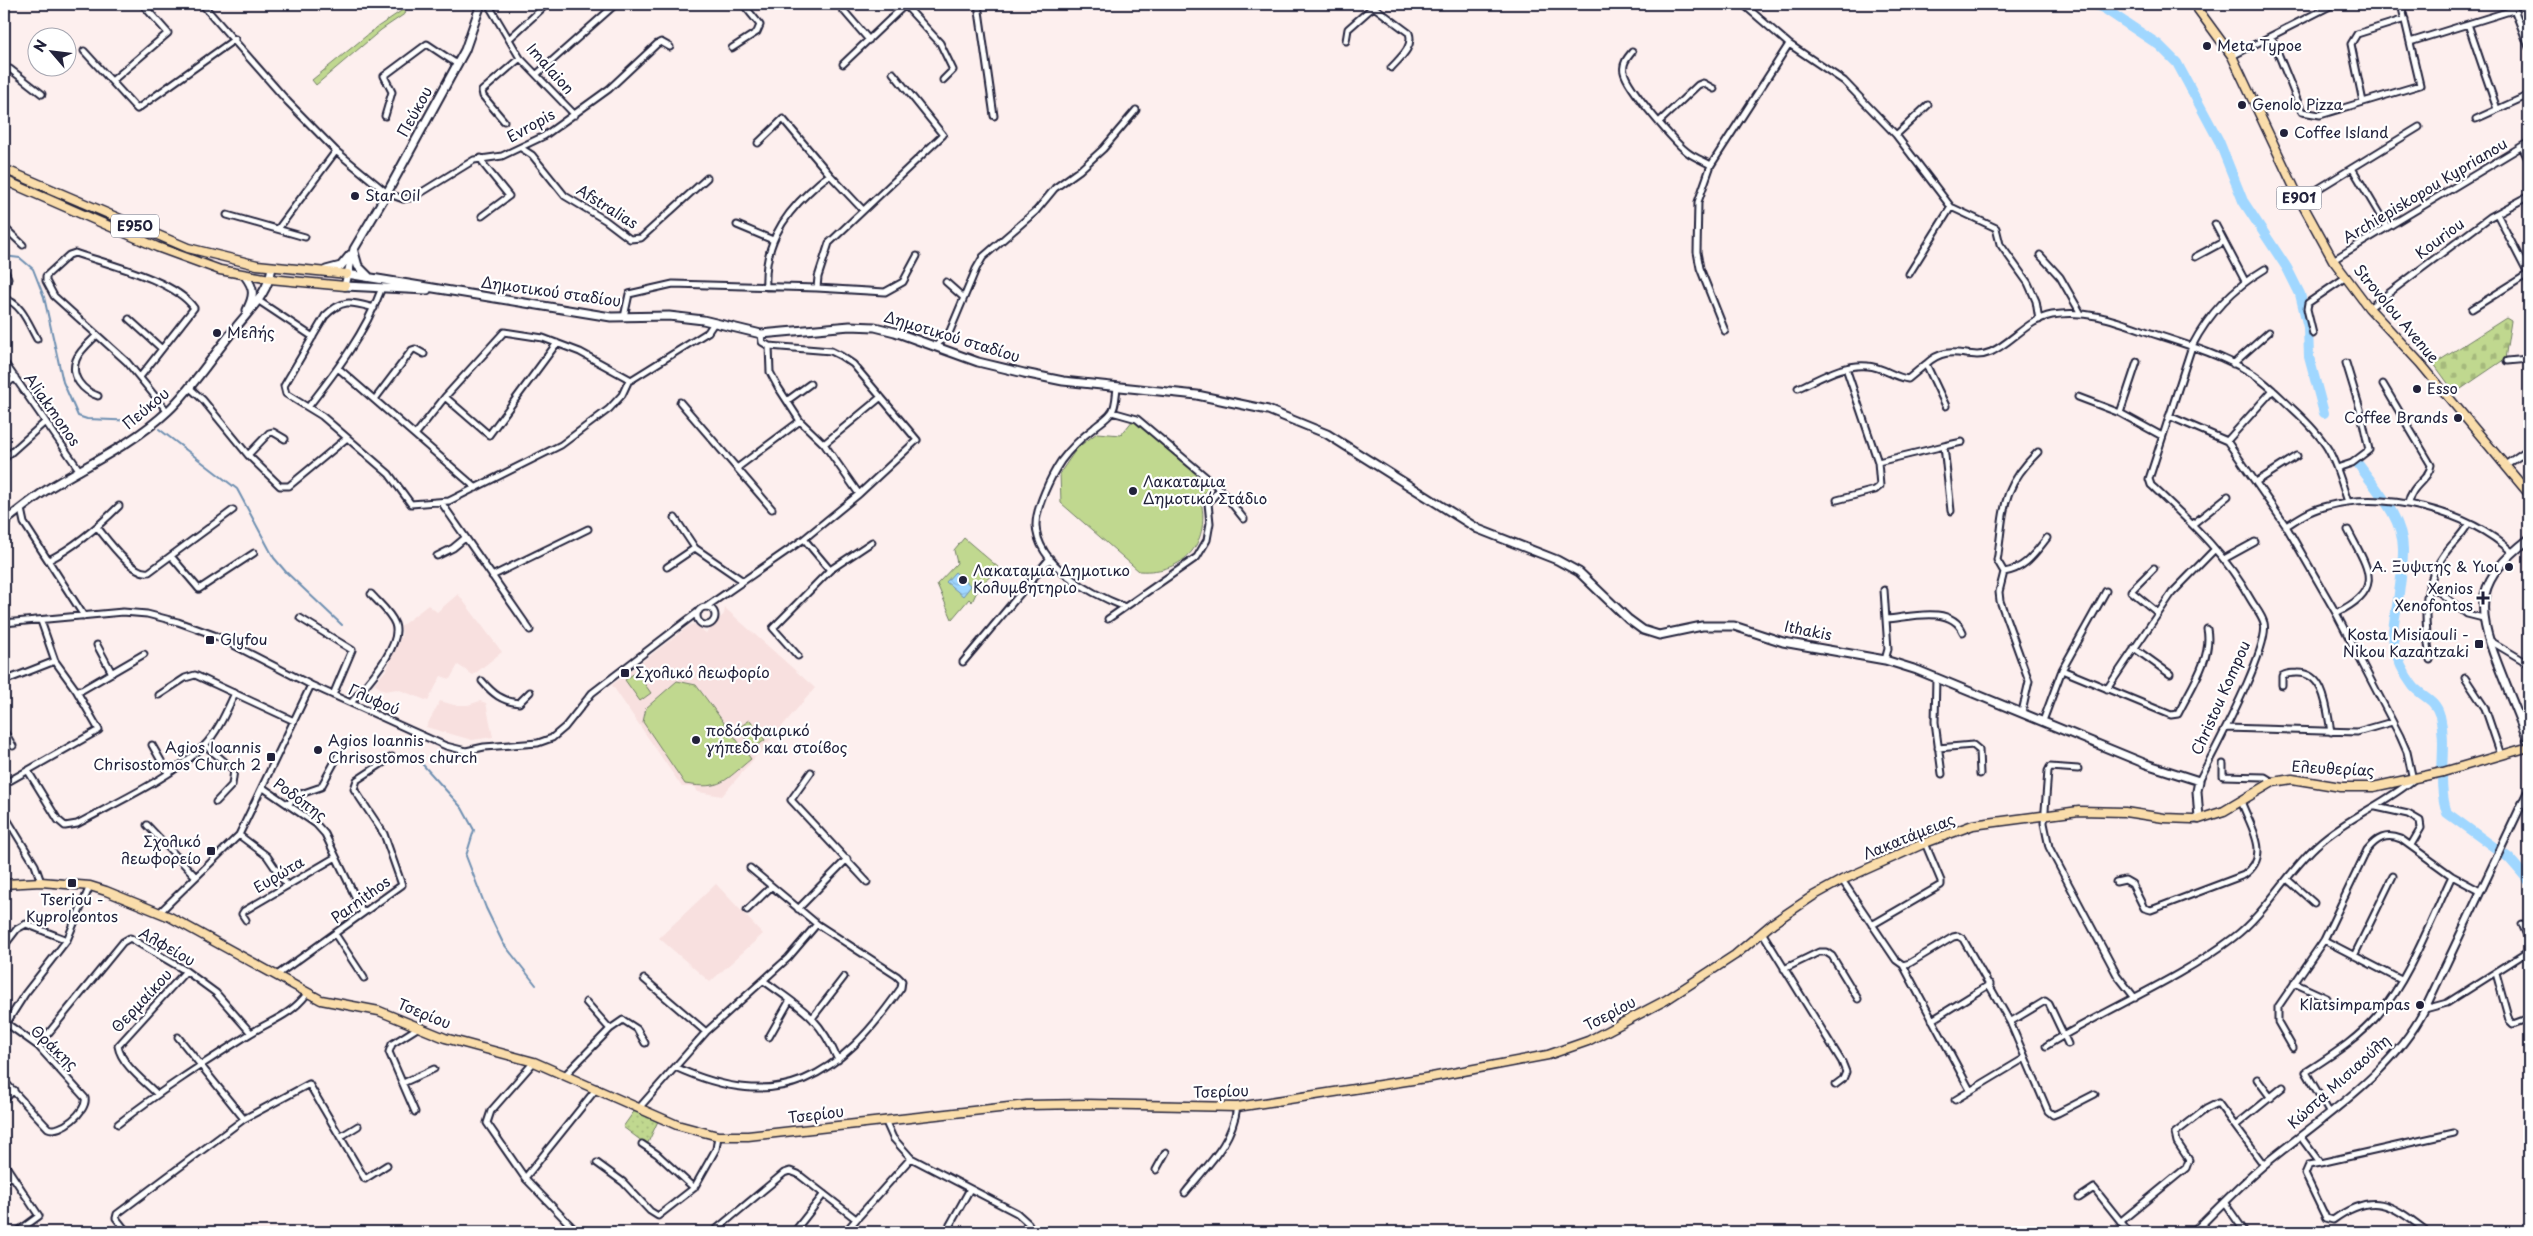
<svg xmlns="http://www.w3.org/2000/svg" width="2533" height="1236" font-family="'Playpen Sans',sans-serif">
	<defs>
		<pattern id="grass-dots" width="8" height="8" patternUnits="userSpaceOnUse" patternTransform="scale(1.25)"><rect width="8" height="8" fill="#c0d88f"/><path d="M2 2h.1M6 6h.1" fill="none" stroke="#a5b97c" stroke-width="1.8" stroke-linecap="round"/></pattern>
		<pattern id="forest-firs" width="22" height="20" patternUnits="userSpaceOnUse" patternTransform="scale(1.25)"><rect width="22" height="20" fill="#c0d88f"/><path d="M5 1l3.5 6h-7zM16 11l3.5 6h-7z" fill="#a5b97c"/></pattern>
		<pattern id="cemetery-stones" width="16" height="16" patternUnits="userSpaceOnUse" patternTransform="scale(1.25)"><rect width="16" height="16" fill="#c0d88f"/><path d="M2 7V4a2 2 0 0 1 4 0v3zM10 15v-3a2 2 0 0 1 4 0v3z" fill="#a5b97c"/></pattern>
		<pattern id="water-waves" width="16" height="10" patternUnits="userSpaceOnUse" patternTransform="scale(1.25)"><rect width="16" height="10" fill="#a0d7ff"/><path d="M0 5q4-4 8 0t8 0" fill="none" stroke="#8ab8db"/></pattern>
	</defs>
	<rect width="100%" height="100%" fill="#fdefee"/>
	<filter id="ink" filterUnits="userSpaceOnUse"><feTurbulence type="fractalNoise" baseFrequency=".02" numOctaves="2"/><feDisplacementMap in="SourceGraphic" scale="10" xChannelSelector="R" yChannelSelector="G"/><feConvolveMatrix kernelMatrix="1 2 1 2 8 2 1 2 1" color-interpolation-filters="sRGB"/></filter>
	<g filter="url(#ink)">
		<!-- built -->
		<path fill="#f8e0df" d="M458 594 502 652 473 675 458 665 450 679 441 676 428 701 397 689 385 691 374 684 387 669 402 634 401 626 428 605 437 612Z
			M725 608 815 688 722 796 698 792 695 787H682L612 685 689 626 694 624 706 633 724 614Z
			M440 701 454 705H468L480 701 486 703 493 737 472 740 426 727Z
			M716 884 763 934 710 982 659 938Z"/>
		<!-- grass -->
		<path fill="url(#grass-dots)" stroke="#717d65" d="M635 1110 658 1121 647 1145 623 1127Z"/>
		<!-- forest -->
		<path fill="url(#forest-firs)" stroke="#717d65" d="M404 9 406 13 381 30 316 85 312 80 376 28Z"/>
		<!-- cemetery -->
		<path fill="url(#cemetery-stones)" stroke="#717d65" d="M2506 318 2511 321 2505 359 2455 393 2434 364Z"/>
		<!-- pitch -->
		<path fill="#c0d88f" stroke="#717d65" d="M1133 420 1212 485 1200 497C1212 542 1185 574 1139 571L1061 503 1060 473 1077 448 1097 433 1121 435Z
			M964 538 999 568 979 587 972 602 969 599 952 619 937 584 957 563 954 550Z
			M636 672 651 693 640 701 625 680Z
			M677 681 696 685 751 759C724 781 722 790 685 784L643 722 646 708Z
			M750 720 765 740 753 749 738 728Z"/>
		<!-- water -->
		<path fill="url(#water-waves)" stroke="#6e8fb1" d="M955 572 971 586 963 596 946 582Z"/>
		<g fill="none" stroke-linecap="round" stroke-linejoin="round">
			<!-- stream -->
			<path stroke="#6e8fb1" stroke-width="2" d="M4 256 20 258 33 269 44 297 63 382 78 416 87 419 138 421
				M159 429 237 489 274 558 286 572 342 625
				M415 756 462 808 474 830 466 856 486 908 503 943 536 985"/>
			<!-- river -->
			<path stroke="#a0d7ff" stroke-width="10" d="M2093 4 2105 9 2159 45 2177 63 2219 141 2243 201 2287 268 2300 294 2308 327 2309 357 2324 413
				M2359 465C2376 489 2404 519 2403 551 2403 565 2401 579 2399 593 2397 611 2391 626 2394 645 2397 659 2404 674 2413 686 2423 698 2435 698 2440 716 2448 748 2436 780 2447 813L2509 858 2529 881"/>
			<!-- minor casing -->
			<g stroke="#22223b" stroke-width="9">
				<path id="minor" d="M202 4 288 102 336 151 387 193 403 199 414 197 474 160 502 156 544 136 609 89 657 44 661 42 670 47
					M488 4 520 58 575 115
					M838 4 869 40
					M978 4 994 116
					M1370 4 1409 33C1414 47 1400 58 1391 68
					M1743 4 1789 44 1844 81 1896 135 1951 207 1996 228 2000 244 2028 283 2036 301 2039 320
					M2512 4 2529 47
					M905 5 940 43 953 70 943 80
					M2468 24 2497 109
					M2271 36 2302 112 2320 115 2420 85 2401 4
					M509 39 547 4
					M1346 41 1348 29 1373 7
					M2410 42 2513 10
					M732 48 757 32 760 25 743 4
					M84 51 137 109 235 39
					M1632 52C1627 58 1622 64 1624 72 1627 87 1676 145 1690 154 1696 158 1704 161 1711 165
					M2232 56 2334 4
					M843 64 906 4
					M10 69 42 94
					M537 74 616 4
					M112 81 168 33 144 6
					M2363 102 2351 44 2357 34 2405 19
					M385 116 392 92 384 76 427 44 457 64
					M2476 119 2529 95
					M504 121 483 96 482 91 520 58
					M1659 122 1698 85 1703 83 1714 89
					M1896 135 1928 105
					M758 143 783 119 830 175 863 210
					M2522 147 2529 161
					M521 148 532 155 565 196 605 220 630 239 641 238 707 178
					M481 158 484 165 509 196 482 216
					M2352 168 2387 227
					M2300 200 2419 127
					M2497 214 2529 276
					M227 215 305 237
					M2215 224 2245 281
					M737 225 773 240
					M4 227 23 245
					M278 229 336 151
					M2040 255 2060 277 2080 312
					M2195 257 2223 242
					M2333 260 2529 142
					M4 269 8 278 4 298
					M1909 274 1951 207
					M946 282 964 298
					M766 287C764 247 781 218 809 192 816 186 822 179 830 175
					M817 288 818 277 829 243 943 135 893 73
					M4 299C21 302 29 325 37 339
					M259 301 313 337
					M374 308C352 302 343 298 325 316L284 386 286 394 322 416 389 474 411 504 449 501 561 445 609 409 622 395 629 380
					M2369 308 2490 217 2529 196
					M2472 309 2528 274
					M624 317 629 294 673 284 817 288 885 292 903 282 917 256
					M129 319 162 349
					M1725 331 1700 268 1697 252 1698 202 1711 165 1789 44
					M2313 334 2307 309 2308 303 2346 277
					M97 335C90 342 79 351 76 360 70 377 83 391 98 396
					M769 346 770 372 778 387 800 421 824 444 859 494
					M936 346 950 331 976 269 983 257 1036 211 1055 188 1080 170 1103 149 1136 110
					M2507 361 2529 359
					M4 362 80 471
					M2233 364 2269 332
					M338 368 415 435 445 397 504 332 543 338 580 352 631 380 708 332 714 323
					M140 377 194 308C175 280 107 264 75 253L69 255 46 276V281L54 296 127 362 167 411
					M2383 384 2431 465C2429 480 2412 484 2408 503
					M4 387 15 377
					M1117 387C1116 394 1116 408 1111 413 1107 419 1099 423 1094 428 1082 437 1070 449 1061 461 1051 476 1036 507 1036 525 1037 566 1092 594 1125 607
					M190 388 203 400 248 455
					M1798 388C1819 379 1844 363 1868 366 1883 367 1893 377 1908 379L1926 364
					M445 397 489 435 557 343
					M2078 397 2120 413 2162 436
					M375 399 412 350 415 349 424 354
					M788 400 810 384
					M680 402 772 509
					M309 406C337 370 365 333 381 290
					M1946 406 1926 364C1951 341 1968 362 1991 352 2013 342 2027 320 2052 315 2088 309 2117 321 2151 333 2185 344 2222 355 2253 374 2268 384 2280 397 2293 409 2305 420 2319 434 2328 449 2337 465 2342 484 2348 502
					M1112 412 1137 419 1220 489 1244 519
					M2120 413 2137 362
					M415 435 476 488
					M285 439 273 432 269 433 248 455 280 486H289L347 438
					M2227 441 2273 390
					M824 444 881 397
					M5 458 44 423
					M1878 462 1944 446
					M737 468 800 421
					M2337 468 2352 463 2369 450 2360 409 2346 363
					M2256 482 2297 456
					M1837 500 1875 490 1880 486 1878 462 1846 368
					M441 502 530 630
					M21 509 24 523 84 616
					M1951 511 1944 446 1962 442
					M675 518 695 548 743 581
					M2193 524 2228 496
					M2286 526C2299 518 2312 509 2327 506 2385 490 2468 511 2512 552
					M97 527C107 539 133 576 149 572L233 510
					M804 539 830 570
					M171 556 199 589 254 553
					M437 556 453 548 465 538
					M2224 559 2255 542
					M49 560C76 546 98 527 119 506
					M667 567 695 548
					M2154 568 2131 591 2158 613
					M2004 572C2025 569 2035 553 2047 538
					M492 576 588 529
					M2429 584 2467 614 2483 618
					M1884 590 1888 649 1885 660
					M706 607 804 539 859 494 917 440 853 364 841 356 831 351 769 346 762 342 761 334
					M697 616a9 9 0 1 1 18 0a9 9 0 1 1-18 0Z
					M2336 613C2386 589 2368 569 2348 530
					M300 618 352 650 333 695
					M1108 619 1197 557 1207 540 1210 523 1208 503 1220 489
					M1887 619C1911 617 1951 605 1963 632
					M4 623 123 612 147 614 178 622 214 635 311 685 410 730 446 746 466 751 484 747 538 743 552 738 565 727 592 693 699 611
					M2489 640 2529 664
					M97 645 112 673
					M2134 648 2170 674
					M798 656 773 628 830 570 872 542
					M2430 660C2425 622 2420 589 2444 555 2451 544 2462 536 2468 524
					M963 662 1050 558
					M2062 670 2171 715 2178 714C2190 689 2213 658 2207 629
					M1936 678 1935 722 1942 774
					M2465 678 2485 708 2501 755
					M4 681 55 661
					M482 681C493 694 502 701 519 703L530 692
					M2282 685V676C2287 673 2291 673 2297 673 2325 672 2327 710 2331 732
					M2107 689 2172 593 2215 549
					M76 690H82L144 654
					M159 695 185 678 195 675 294 721
					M351 703C364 686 403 647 395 624 391 613 379 603 371 594
					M2022 712 2029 681 2000 601 1999 592 2004 572 1997 560 1998 555C2004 508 2002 487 2038 452
					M2043 721 2062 670 2106 591
					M2226 728 2357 732 2392 722
					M4 731 13 746
					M152 745 168 773
					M205 745 234 770 232 785 216 802
					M1938 748 1973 745 1979 750 1980 774
					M2223 764V776L2265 777 2273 782
					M2078 769 2050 767 2048 771 2044 823 2049 847 2117 975 2135 998
					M28 771 58 820 65 826 77 824C119 801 169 779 204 746 218 732 227 710 235 693
					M811 772 791 800 867 882
					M2199 781C2212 754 2271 647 2264 623 2262 615 2255 607 2251 600 2225 553 2189 521 2151 485L2149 479 2192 346C2209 313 2233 288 2265 269
					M4 784 99 730 76 690 55 661 41 621
					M262 787 316 824 325 834 363 913
					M288 805 295 796 321 787 339 754
					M2376 807 2408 814 2420 821 2421 828 2411 845
					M4 814 35 865 41 882
					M147 825 196 877
					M239 835 267 856 286 884
					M2287 879 2314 903
					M1842 880 1896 960 1903 965 1970 1090
					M2116 882 2125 880 2132 884 2144 908 2151 910 2244 875C2272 855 2251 828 2241 801
					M798 909 847 859
					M747 910 771 887
					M160 912 239 835 311 685
					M246 920 242 914 244 911 336 857
					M2522 924 2529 940
					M1872 925 1941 885V881L1925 843
					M1762 932 1842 1062 1846 1072 1843 1079 1835 1085
					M335 934 364 978
					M2324 940 2401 980
					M4 946 17 929 26 924 67 940
					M2354 956 2393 876
					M1903 965 1910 963 1953 937 1958 936 1963 939 2010 1022 2048 1111 2053 1115 2058 1113 2095 1094
					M1784 969 1819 952H1826L1832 956 1858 999
					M2496 973 2509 1020 2513 1024 2529 1018
					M277 975 402 885 384 834 354 789 357 780 392 757
					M644 979 706 1032
					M764 981C801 1008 819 1016 838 1060
					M2294 983 2327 998
					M586 1002 610 1029
					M2425 1009 2447 1003 2529 951
					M813 1017 844 977
					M1932 1020 1990 984
					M2010 1022 2045 1001 2049 1004 2068 1044
					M4 1027 25 994 67 940 90 886
					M178 1037 244 1119
					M769 1037 790 1000
					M38 1046 123 942 130 938 186 971 216 993 251 1033
					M2046 1046C2107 1008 2175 982 2233 938 2266 913 2286 874 2316 846 2345 819 2383 805 2413 780L2407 752 2400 736 2336 613 2286 526 2227 441 2169 416
					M2293 1048 2278 1022V1007L2324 940 2367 850C2377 838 2386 833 2401 839L2452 876 2480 891
					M534 1062 491 1111 487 1123 525 1178 577 1232
					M675 1067C780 1115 839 1078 901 988L902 981 897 976 817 924 750 868
					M566 1074 610 1029 623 1020 637 1029 645 1043
					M2257 1079 2271 1098
					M4 1081 48 1128C60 1134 88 1111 85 1098L38 1046 6 1023
					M403 1083 434 1069
					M157 1094C144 1081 121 1064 118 1046L186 971
					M4 1100 14 1090
					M1955 1100 2025 1058
					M639 1108 706 1032 788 958 817 924
					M415 1112 389 1052 392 1044 419 1027
					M2329 1112 2306 1072C2332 1055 2358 1039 2378 1015 2408 981 2432 918 2452 876
					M885 1120 893 1138 911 1158 1017 1213 1028 1223 1033 1232
					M118 1124C160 1091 204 1063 248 1035 271 1020 289 1017 307 994
					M2235 1126 2283 1087
					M2300 1136 2320 1163 2454 1133
					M340 1137 358 1126
					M642 1144 657 1154 694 1188
					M4 1163 39 1216 17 1232
					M597 1163 623 1182 650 1211 658 1216 694 1188 716 1149 718 1136
					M2320 1163 2309 1165 2305 1174 2326 1218 2333 1220C2375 1190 2392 1205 2428 1232
					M1156 1170 1166 1152
					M525 1178 597 1088
					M4 1181 12 1176
					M1185 1193C1207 1165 1232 1144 1237 1107
					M2079 1198 2094 1188 2129 1232
					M2224 1202 2245 1232
					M2120 1222 2186 1168 2189 1160 2177 1142 2175 1133 2206 1109 2218 1103 2264 1165
					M127 1232 116 1218 117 1214 244 1119 309 1084 365 1179 387 1165
					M713 1232 784 1173 790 1171 798 1174 856 1219
					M794 1232 824 1194
					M845 1232 911 1158
					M946 1232 970 1189
					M2041 1232H2043"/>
			</g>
			<!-- tertiary casing -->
			<g stroke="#22223b" stroke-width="10">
				<path id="tertiary" d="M2506 465 2529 449
					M2194 1232C2217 1209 2240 1185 2265 1164 2320 1119 2393 1073 2425 1009L2529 789"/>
			</g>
			<!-- secondary casing -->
			<g stroke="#22223b" stroke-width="11">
				<path id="secondary" d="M354 252 358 266 368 276
					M326 270 341 266 350 255
					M347 274 611 317 669 316 703 320 761 334 850 326 875 327 895 332 978 362 1024 373 1063 381 1197 395 1268 410 1327 434 1478 529 1557 560 1579 572 1628 619 1643 630 1659 635 1702 626H1734L1783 642 1885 660 1917 670 2146 764 2199 781 2197 791 2199 819H2194
					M245 276C255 289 254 296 247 310
					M427 290 345 286 354 249 387 193 465 50 481 4
					M4 522C21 509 37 495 56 484 95 461 135 442 168 411 193 387 211 358 233 331 249 310 268 295 272 267
					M2529 539C2477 580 2474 604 2498 665 2508 691 2519 717 2529 743"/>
			</g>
			<!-- primary casing -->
			<g stroke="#22223b" stroke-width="11">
				<path id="primary" d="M2194 4 2232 56 2300 200 2333 260 2369 308 2420 363 2529 494
					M4 169 188 248 257 265 347 274
					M4 180 157 247 220 270 270 279 345 286
					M2199 819 2224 811 2273 782 2292 779 2341 787H2373L2443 772 2529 747
					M4 884 41 882 90 886 106 891 170 917 321 1000 379 1011 445 1038 534 1062 677 1125 718 1136H748L1027 1105 1087 1104 1237 1107 1432 1077 1548 1055 1588 1041 1666 1000 1735 955 1773 923 1813 896 1842 880 1925 843 1973 825 2079 811 2125 812 2164 818 2192 819"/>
			</g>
			<!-- minor -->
			<use href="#minor" stroke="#fff" stroke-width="5"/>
			<!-- tertiary -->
			<use href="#tertiary" stroke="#fff" stroke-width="6"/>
			<!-- secondary -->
			<use href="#secondary" stroke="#fff" stroke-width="7"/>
			<!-- primary -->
			<use href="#primary" stroke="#faddab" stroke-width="8"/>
		</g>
	</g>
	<!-- markers -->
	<g fill="#22223b" stroke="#fff" stroke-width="2">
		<circle cx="2207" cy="46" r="5"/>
		<circle cx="2242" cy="105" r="5"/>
		<circle cx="2284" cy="133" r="5"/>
		<circle cx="355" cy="196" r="5"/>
		<circle cx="217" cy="333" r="5"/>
		<circle cx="2417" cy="389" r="5"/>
		<circle cx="2458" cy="418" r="5"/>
		<circle cx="1133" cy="491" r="5"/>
		<circle cx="2509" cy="567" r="5"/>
		<circle cx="963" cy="580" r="5"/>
		<path d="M2480.5 590.5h5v5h5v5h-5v5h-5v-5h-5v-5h5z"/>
		<rect x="205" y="635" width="10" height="10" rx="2.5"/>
		<rect x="2474" y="639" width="10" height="10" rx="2.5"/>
		<rect x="620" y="668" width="10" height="10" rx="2.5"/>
		<circle cx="696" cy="740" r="5"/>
		<circle cx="318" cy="750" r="5"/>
		<rect x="266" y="752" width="10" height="10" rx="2.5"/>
		<rect x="206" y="846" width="10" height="10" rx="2.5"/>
		<rect x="67" y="878" width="10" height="10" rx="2.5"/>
		<circle cx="2420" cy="1005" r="5"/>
	</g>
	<g text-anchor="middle" stroke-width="4.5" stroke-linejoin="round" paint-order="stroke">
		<!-- shield labels -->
		<g fill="#fff" stroke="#646476" stroke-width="1">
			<rect x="2276.5" y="186.5" width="45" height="23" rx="4"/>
			<rect x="111" y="214.5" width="48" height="23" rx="4"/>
		</g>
		<g font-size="14" font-weight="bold" fill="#22223b">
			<text x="2299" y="203">E901</text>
			<text x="135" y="231">E950</text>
		</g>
		<!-- poi labels -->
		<g font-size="15" fill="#22223b" stroke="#fff" text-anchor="start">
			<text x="2217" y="51">Meta Typoe</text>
			<text x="2252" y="110">Genolo Pizza</text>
			<text x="2294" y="138">Coffee Island</text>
			<text x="365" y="201">Star Oil</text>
			<text x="227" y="338">Μελής</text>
			<text x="2427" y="394">Esso</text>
			<text x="2448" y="423" text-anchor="end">Coffee Brands</text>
			<text x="1143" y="487">Λακαταμια<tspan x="1143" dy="17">Δημοτικό Στάδιο</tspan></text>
			<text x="2499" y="572" text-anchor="end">Α. Ξυψιτης &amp; Υιοι</text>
			<text x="973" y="576">Λακαταμια Δημοτικο<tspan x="973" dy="17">Κολυμβητηριο</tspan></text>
			<text x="2473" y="594" text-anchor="end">Xenios<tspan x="2473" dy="17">Xenofontos</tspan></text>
			<text x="2469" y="640" text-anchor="end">Kosta Misiaouli -<tspan x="2469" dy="17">Nikou Kazantzaki</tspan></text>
			<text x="220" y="645">Glyfou</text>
			<text x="635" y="678">Σχολικό λεωφορίο</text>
			<text x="706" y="736">ποδόσφαιρικό<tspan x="706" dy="17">γήπεδο και στοίβος</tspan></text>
			<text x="328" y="746">Agios Ioannis<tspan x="328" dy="17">Chrisostomos church</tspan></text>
			<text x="261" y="753" text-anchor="end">Agios Ioannis<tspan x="261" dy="17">Chrisostomos Church 2</tspan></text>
			<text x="201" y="847" text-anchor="end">Σχολικό<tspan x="201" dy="17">λεωφορείο</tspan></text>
			<text x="72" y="905" text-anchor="middle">Tseriou -<tspan x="72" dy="17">Kyproleontos</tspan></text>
			<text x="2410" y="1010" text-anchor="end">Klatsimpampas</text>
		</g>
		<!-- street labels -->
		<g font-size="15" fill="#22223b" stroke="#fff">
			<text transform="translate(550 69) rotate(48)" y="5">Imalaion</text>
			<text transform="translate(415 112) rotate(-61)" y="5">Πεύκου</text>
			<text transform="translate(531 126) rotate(-29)" y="5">Evropis</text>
			<text transform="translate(2425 191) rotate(-31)" y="5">Archiepiskopou Kyprianou</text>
			<text transform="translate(607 207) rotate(32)" y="5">Afstralias</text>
			<text transform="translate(2440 239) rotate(-37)" y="5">Kouriou</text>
			<text transform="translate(551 292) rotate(8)" y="5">Δημοτικού σταδίου</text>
			<text transform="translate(2396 314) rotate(50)" y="5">Strovolou Avenue</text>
			<text transform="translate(952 337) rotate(17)" y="5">Δημοτικού σταδίου</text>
			<text transform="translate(146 409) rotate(-40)" y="5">Πεύκου</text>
			<text transform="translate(52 410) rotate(55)" y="5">Aliakmonos</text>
			<text transform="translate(1808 631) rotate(11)" y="5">Ithakis</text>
			<text transform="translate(2221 698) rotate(-66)" y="5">Christou Kompou</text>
			<text transform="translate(374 700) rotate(24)" y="5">Γλυφού</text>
			<text transform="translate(2333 769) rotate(3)" y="5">Ελευθερίας</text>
			<text transform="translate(300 800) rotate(36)" y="5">Ροδόπης</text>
			<text transform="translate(1909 837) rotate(-22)" y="5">Λακατάμειας</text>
			<text transform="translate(279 875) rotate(-31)" y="5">Ευρώτα</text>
			<text transform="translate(361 900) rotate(-36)" y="5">Parnithos</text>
			<text transform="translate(167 947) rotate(30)" y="5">Αλφείου</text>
			<text transform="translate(142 1001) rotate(-47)" y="5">Θερμαίκου</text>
			<text transform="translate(424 1014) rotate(22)" y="5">Τσερίου</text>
			<text transform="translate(1610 1014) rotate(-28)" y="5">Τσερίου</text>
			<text transform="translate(54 1048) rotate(43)" y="5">Θράκης</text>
			<text transform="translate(2339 1082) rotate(-42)" y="5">Κώστα Μισιαούλη</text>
			<text transform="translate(1221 1092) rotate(-2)" y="5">Τσερίου</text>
			<text transform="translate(816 1115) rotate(-7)" y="5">Τσερίου</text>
		</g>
	</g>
	<!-- margin -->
	<rect width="2533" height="1236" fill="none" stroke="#fff" stroke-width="20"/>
	<rect x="10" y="10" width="2513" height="1216" fill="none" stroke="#22223b" stroke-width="2" filter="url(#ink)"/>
	<!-- north arrow -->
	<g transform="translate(52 52) rotate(298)"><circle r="24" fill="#ffffff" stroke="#a7a7b1"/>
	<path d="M0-4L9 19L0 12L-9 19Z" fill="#22223b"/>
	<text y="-8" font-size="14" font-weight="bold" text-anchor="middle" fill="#22223b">N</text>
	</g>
</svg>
